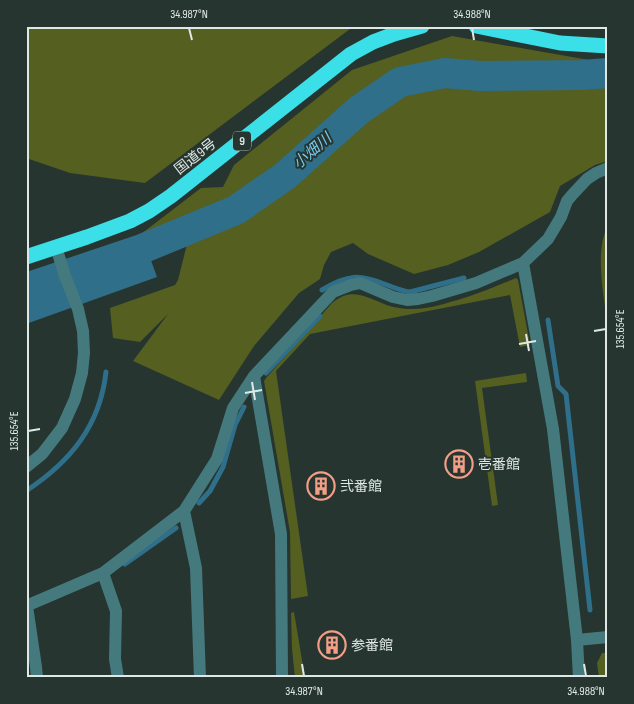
<svg xmlns="http://www.w3.org/2000/svg" width="634" height="704" font-family="'Sofia Sans Condensed','Noto Sans JP',sans-serif">
	<rect width="100%" height="100%" fill="#263530"/>
	<!-- green -->
	<path fill="#545f20" d="M26 26H354L145 183 70 173 26 158Z
		M452 36 595 61H608V161L595 165 560 186 550 212 479 252 448 265 414 274 368 254 353 243 331 252 324 265 320 279 299 293 254 346 219 400 133 361 168 314 140 342 113 338 110 308 175 285 178 280 189 236 93 262 98 251 141 234 201 188 223 187 234 165 352 70Z
		M608 225V326C604 297 594 252 608 225Z
		M516 278 518 280 530 345 520 347 510 295 310 334 276 371 308 596 291 599 290 532 264 381 266 378 332 303C350 288 362 295 382 303 390 307 403 309 412 309 425 309 438 306 450 302 473 296 494 287 516 278Z
		M526 373 527 382 482 388 498 505 492 506 475 381Z
		M294 612 305 678H295L292 649 291 613Z
		M602 653H608V678H599L597 663Z"/>
	<!-- water -->
	<path fill="#2f6f8a" d="M148 252 157 277 26 324V296Z"/>
	<g fill="none" stroke-linecap="round" stroke-linejoin="round">
		<!-- stream -->
		<path stroke="#2f6f8a" stroke-width="5" d="M322 290C348 274 359 274 387 285 395 288 402 291 410 292L464 278
			M548 320 558 386 566 394 590 610
			M266 373 320 316
			M26 491C70 462 100 426 106 372
			M199 503 210 491 223 467 235 425 244 407
			M125 564 176 528"/>
		<!-- river -->
		<path stroke="#2f6f8a" stroke-width="30" d="M26 288 139 250 236 210 285 176 359 110 400 82 445 73 480 76 582 75 608 73"/>
		<!-- minor -->
		<path stroke="#447a7e" stroke-width="12" d="M523 263 553 429 577 640 579 678
			M254 376 281 534 282 678
			M26 467 42 454 62 428 75 399 82 373 84 353 83 331 78 309 65 276 56 247
			M184 511 196 568 200 678
			M103 573 116 611 115 659 118 678
			M26 606 103 573 184 511 217 459 233 408 254 376 333 292 351 285 360 283 393 297 407 300 418 299 432 296 476 283 523 263 548 239 561 217 567 201 572 195 587 179 596 173 608 168
			M27 606 36 667 37 678
			M577 640 608 637"/>
		<!-- highway -->
		<path stroke="#3adfe8" stroke-width="15" d="M476 26 560 43 608 46
			M26 257 87 237 130 221 149 211 171 196 351 54 373 42 394 34 422 26"/>
	</g>
	<!-- ticks -->
	<path fill="none" stroke="#dfe8e5" stroke-width="2" d="M189 28 192 40M472 28 474 40M594 331 606 329M526 334 529 351M519 344 536 341M252 382 255 400M245 393 262 390M28 431 40 429M302 664 304 676M584 664 586 676"/>
	<!-- icons -->
	<defs>
		<g id="building-ring" transform="scale(1.4375)"><circle r="9.5" fill="#263530" stroke="#f49e87" stroke-width="1.5"/><path d="M-4-6H4V6H1V3H-1V6H-4ZM-2.5-4.3h1.7v1.8h-1.7ZM.8-4.3h1.7v1.8H.8ZM-2.5-1h1.7V.8h-1.7ZM.8-1h1.7V.8H.8Z" fill="#f49e87"/></g>
	</defs>
	<g fill-rule="evenodd">
		<use href="#building-ring" x="459" y="464"/>
		<use href="#building-ring" x="321" y="486"/>
		<use href="#building-ring" x="332" y="645"/>
	</g>
	<g text-anchor="middle" stroke-width="4" stroke-linejoin="round" paint-order="stroke">
		<!-- shield labels -->
		<rect fill="#263530" stroke="#a8b2af" stroke-width="1" x="233" y="131.5" width="18" height="19" rx="4"/>
		<g font-size="12" font-weight="bold" fill="#dfe8e5">
			<text x="242" y="145">9</text>
		</g>
		<!-- street labels -->
		<g font-size="14" fill="#dfe8e5" stroke="#263530">
			<text transform="translate(195 156) rotate(-38)" y="5">国道9号</text>
		</g>
		<!-- poi labels -->
		<g font-size="14" fill="#dfe8e5" stroke="#263530" text-anchor="start">
			<text x="478" y="469">壱番館</text>
			<text x="340" y="491">弐番館</text>
			<text x="351" y="650">参番館</text>
		</g>
		<!-- water labels -->
		<g font-size="15" font-style="italic" fill="#79cbf0" stroke="#263530">
			<text transform="translate(312 151) rotate(-41)" y="5">小畑川</text>
		</g>
	</g>
	<!-- border -->
	<rect width="634" height="704" fill="none" stroke="#263530" stroke-width="55"/>
	<rect x="28" y="28" width="578" height="648" fill="none" stroke="#dfe8e5" stroke-width="2"/>
	<g font-size="12" text-anchor="middle" fill="#dfe8e5">
		<text x="189" y="18">34.987°N</text>
		<text x="472" y="18">34.988°N</text>
		<text transform="translate(620 329) rotate(-90)" y="4">135.654°E</text>
		<text transform="translate(14 431) rotate(-90)" y="4">135.654°E</text>
		<text x="304" y="695">34.987°N</text>
		<text x="586" y="695">34.988°N</text>
	</g>
</svg>
